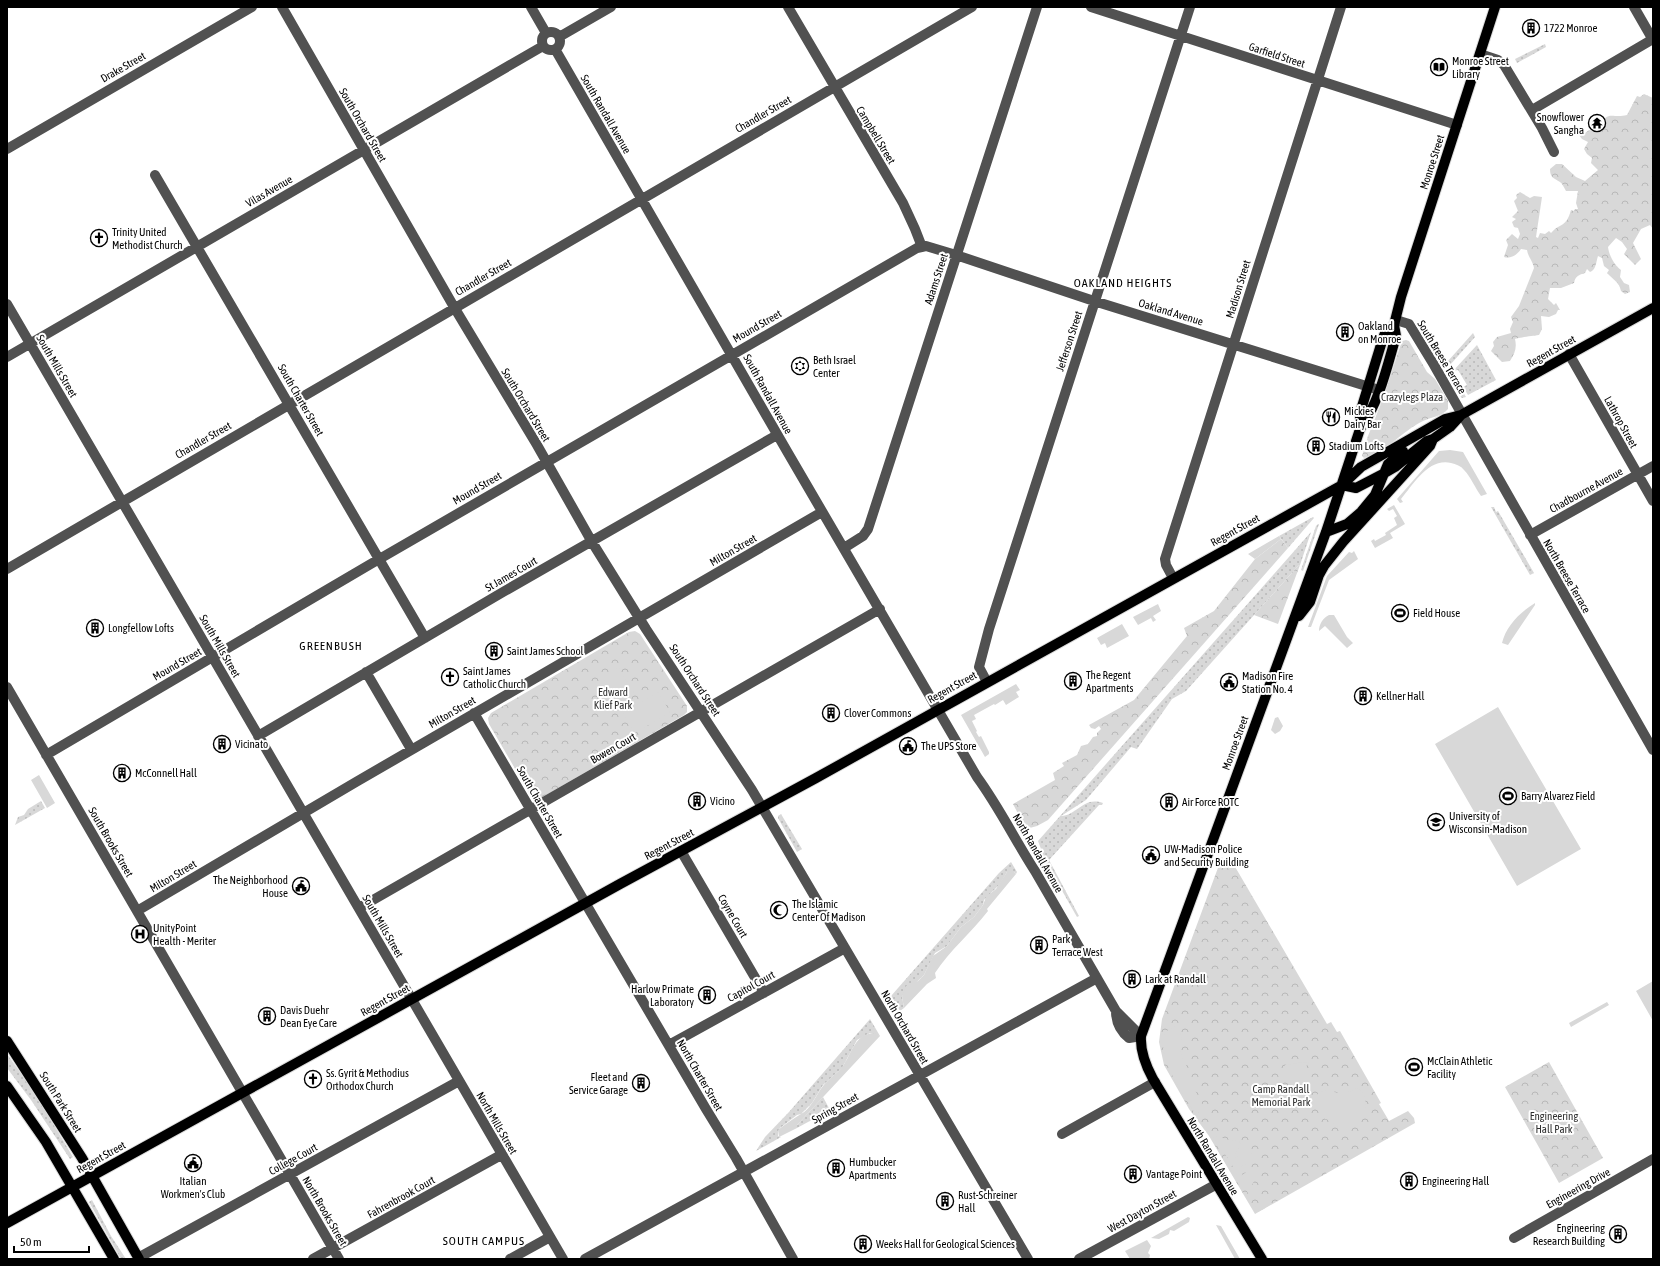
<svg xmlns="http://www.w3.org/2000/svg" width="1660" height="1266" font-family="'Asap Condensed',sans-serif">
	<defs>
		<pattern id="grass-dots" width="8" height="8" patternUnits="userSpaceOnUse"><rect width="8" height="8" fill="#d8d8d8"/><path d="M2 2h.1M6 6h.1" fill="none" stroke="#b8b8b8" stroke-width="1.8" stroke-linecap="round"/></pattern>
		<pattern id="forest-crowns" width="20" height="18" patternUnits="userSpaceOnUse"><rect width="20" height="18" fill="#d8d8d8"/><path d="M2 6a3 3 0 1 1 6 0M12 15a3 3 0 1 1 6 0" fill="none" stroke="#b8b8b8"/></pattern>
	</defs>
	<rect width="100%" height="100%" fill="#fff"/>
	<!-- grass -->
	<path fill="url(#grass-dots)" d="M1545 44 1546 47 1517 63 1515 59Z
		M1473 333 1475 337 1450 365 1448 361Z
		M1477 345 1496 380 1468 395 1463 387 1467 385 1458 370 1453 371Z
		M1451 372 1466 397 1462 398 1461 397 1449 377Z
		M1491 507H1494L1496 512 1498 511 1534 573 1530 575Z
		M1313 517 1314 518 1288 548 1279 536Z
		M1318 524H1319L1303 571 1301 570 1316 526Z
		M1311 532 1300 565 1298 566 1186 691 1172 699 1137 749 1131 747 1086 800 1061 816C1078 815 1083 796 1103 803L1102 805H1099L1049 860 1079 916 1077 917 1039 850 1041 849 1038 841Z
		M41 801 45 808 15 825 18 817 24 815 28 809Z
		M781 814 802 849 797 852 778 818V816Z
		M1011 862 1017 872 1016 874 1014 872H1007L1000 884 984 900 983 905 974 917 961 927 947 946 935 953 924 975 902 996 904 1008 900 1011 891 996 999 873Z
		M870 1019 880 1036 870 1033 857 1040 842 1068 823 1085 812 1103 801 1114 797 1115 780 1128 778 1132V1136L781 1137 756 1151 765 1137 789 1112Z
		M7 1054 33 1090 73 1157 70 1159 31 1100 7 1068Z
		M823 1097 830 1110 797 1128V1125Z
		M92 1200 111 1236 126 1259H121L89 1202Z"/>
	<!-- forest -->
	<path fill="url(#forest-crowns)" d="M1644 94 1653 98V229L1650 225 1641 229 1633 243 1641 259 1635 265 1624 254 1627 249 1622 242 1616 238 1608 247C1609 255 1614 265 1621 270L1620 277 1624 283 1629 285 1630 292 1625 294 1621 291C1619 281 1613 280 1607 273L1609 270 1604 266 1602 258 1598 256C1596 262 1596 270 1590 272L1587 269 1585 273C1578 275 1575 277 1574 283L1561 288H1550L1548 299 1554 305 1556 303 1560 310H1558L1556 314 1549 317 1541 316 1542 329 1539 335C1537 335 1517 338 1515 339 1517 348 1515 353 1510 361L1502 362 1491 351 1494 346 1493 342 1497 337 1511 333 1510 329 1513 322 1511 317 1519 306 1534 268C1533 261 1528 257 1527 250L1521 249C1517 255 1511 259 1504 257L1508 245 1506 240 1512 234 1518 239 1520 234 1518 228 1514 227 1512 222 1516 219 1512 217 1518 211 1514 201 1517 198 1516 195 1520 192 1530 198 1534 196 1542 197 1536 237 1538 238 1540 233 1545 234 1549 231 1551 233C1561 222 1566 228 1571 210L1574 211 1575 209H1578L1576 203 1578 191H1566C1564 188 1563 184 1560 182 1554 178 1550 178 1550 169L1556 164H1562L1576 177 1585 181 1598 170 1591 163 1592 158 1587 154 1584 149 1588 142 1582 139 1579 135H1582L1584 132 1585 133 1589 130 1594 131 1595 128 1599 127C1608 109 1612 119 1627 115L1637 96 1640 97Z
		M1406 340 1409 341 1427 372 1435 379 1448 401V409C1441 417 1431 417 1423 421 1402 431 1387 452 1364 458L1362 456 1368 436 1382 401 1402 341Z
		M1281 539 1288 548 1048 820 1037 826 1026 829 1013 804 1055 780 1053 773 1064 766 1062 763 1077 755 1081 746 1088 744 1093 737 1097 736V733L1101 729 1099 726 1095 729 1091 728 1089 725 1134 700 1187 636 1184 628 1214 611 1255 559Z
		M1300 565 1278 624 1254 615 1298 566Z
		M635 631 640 634 687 706V712L684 715 541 798 535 799 531 796 489 724 488 718 491 713 629 632Z
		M1222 857 1226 867 1234 865 1327 1024 1331 1022 1337 1032 1340 1031 1381 1103 1379 1104 1389 1121 1408 1111 1414 1118 1415 1123 1255 1214 1209 1136 1189 1109 1164 1065 1159 1042 1162 1019Z
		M1549 1062 1603 1158 1559 1183 1505 1087Z"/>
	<!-- garden -->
	<path fill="#d8d8d8" d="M1397 391 1401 393 1403 397 1401 404 1410 405 1419 399 1420 402 1411 409C1401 411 1392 404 1394 394Z
		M1450 450 1463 452 1487 494 1481 496C1475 488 1471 477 1464 470 1461 466 1456 464 1451 463 1428 458 1414 484 1401 499L1403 502 1400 503 1397 499 1439 451Z
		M1394 505 1405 524 1390 533 1393 538 1375 548 1371 541 1374 539 1375 541 1386 535 1385 533 1397 525 1394 518 1397 516 1393 509 1389 511 1387 509Z
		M1279 536 1281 539 1255 559 1248 554Z
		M1354 551 1358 559 1329 580 1311 627H1308L1327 576 1349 552 1352 553Z
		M1535 603V605L1508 645 1502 643C1506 626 1520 612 1535 603Z
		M1158 604 1161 611 1153 616 1156 620 1153 622 1151 618 1138 625 1133 617Z
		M1329 615H1334L1347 637 1353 643 1347 648 1325 626 1319 631C1319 624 1323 618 1329 615Z
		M1122 624 1129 636 1107 648 1105 643 1101 645 1097 638Z
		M618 667 635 694 618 704 602 677Z
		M1016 684 1020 690 1016 692 1019 697 1006 705 1003 700 995 705 994 704 974 715 976 719 972 721 977 731 976 732 979 737 981 736 989 752V754L985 757 961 715Z
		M658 692 670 712 635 733 623 713Z
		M1498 707 1581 849 1517 886 1435 744Z
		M1278 717 1283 726 1280 731 1275 734 1271 730 1275 718Z
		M39 775 55 803 47 808 31 780Z
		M1007 872H1014L1016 874 987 909 988 911C971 933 950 950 935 973L936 978 927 984 904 1008 902 996 906 986 918 981 924 975 933 956 947 946 961 927 974 917 983 905 986 897 996 889Z
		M1653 981V1021L1636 991Z
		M1607 1002 1609 1005 1571 1027 1569 1023Z
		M1174 1026 1179 1029 1182 1039 1180 1052 1188 1069 1193 1086 1205 1110 1199 1112 1197 1116C1185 1098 1155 1055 1165 1034 1166 1030 1171 1029 1174 1026Z
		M875 1033 880 1036 797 1125V1128L779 1137 778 1130C785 1124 793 1119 801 1114 811 1109 816 1095 823 1086 829 1078 837 1074 843 1066 852 1053 855 1033 875 1033Z
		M1305 1062 1310 1063 1305 1067V1079L1303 1083 1296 1084 1291 1080 1285 1074V1065Z
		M1357 1088C1374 1096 1363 1127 1347 1129 1337 1130 1333 1119 1325 1119L1323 1111 1311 1105C1318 1088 1326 1088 1342 1095Z
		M1211 1135C1221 1136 1228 1142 1237 1140L1242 1144 1230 1161Z
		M1242 1150 1243 1153 1252 1154 1249 1156 1250 1162 1237 1169 1234 1168 1231 1164Z
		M1254 1168 1257 1172 1261 1170 1250 1188 1254 1194 1252 1201 1258 1209 1266 1205 1273 1203 1258 1212 1240 1178V1176Z
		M1188 1217 1190 1218 1189 1222 1174 1231 1170 1230 1169 1234 1159 1239 1151 1238Z
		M1216 1225 1221 1226 1240 1259H1235Z
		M1147 1240 1151 1246 1148 1253 1150 1255 1149 1259H1130L1125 1251Z"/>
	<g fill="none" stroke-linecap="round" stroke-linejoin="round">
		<!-- major casing -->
		<g stroke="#dbdbdb" stroke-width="12">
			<path id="major" d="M1360 429V413L1383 338 1385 333 1394 325
				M1342 485 1356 488 1383 474 1395 467 1427 441 1433 439 1450 427 1461 415
				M1326 532 1347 524 1361 512 1375 495 1388 464 1403 451
				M1299 616 1310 602 1319 575 1324 566 1343 542 1430 446 1433 439
				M7 1041 82 1158 139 1259
				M7 1086 46 1142 114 1259
				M7 1223 620 884 816 778 1342 485 1361 467 1445 419 1461 415 1653 308
				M1262 1259 1153 1079C1146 1066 1140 1051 1141 1036L1326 532 1360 429C1379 403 1387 367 1396 336L1394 325 1401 297 1495 7"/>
		</g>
		<!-- minor -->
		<path stroke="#515151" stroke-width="10" d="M282 7 454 307 537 445 592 542 646 629 752 790 1028 1259
			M531 7 546 33
			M788 7 903 203 915 229 922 247
			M1091 7 1457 125
			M1634 7 1653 40
			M542 41a9 9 0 1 1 18 0a9 9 0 1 1-18 0Z
			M559 37 611 7
			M555 49 788 453 977 777C999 807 1015 840 1035 871L1116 1011 1141 1036
			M1480 54 1498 60 1504 65 1542 128 1554 152
			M1532 110 1653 39
			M7 149 252 7
			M155 175 425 638
			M7 304 563 1259
			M1396 320 1409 324 1434 365 1653 750
			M1569 354 1653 501
			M7 357 543 46
			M1530 535 1653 466
			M844 548 863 536 868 529 1037 7
			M7 569 972 7
			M1173 578 1166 565 1165 559 1341 7
			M366 672 411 749
			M987 682 979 667 989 629 1190 7
			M7 687 339 1259
			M474 713 706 1109 736 1158 793 1259
			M258 736 503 592 777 435
			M46 755 369 565 917 248 926 246 956 255 1094 301 1379 390
			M681 851 764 993
			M359 908 880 609
			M137 911 356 782 822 512
			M1116 1011C1116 1022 1120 1031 1129 1038L1141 1036
			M669 1045 845 948
			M1062 1134 1155 1082
			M1514 1238 1653 1159
			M138 1258 459 1081
			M313 1259 501 1155
			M510 1259 550 1237
			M585 1259 1097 978
			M1079 1259 1217 1184"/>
		<!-- major -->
		<use href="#major" stroke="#000" stroke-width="10"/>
	</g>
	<!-- icons -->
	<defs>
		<g id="building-ring" transform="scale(0.9)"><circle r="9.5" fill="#fff" stroke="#000" stroke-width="1.5"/><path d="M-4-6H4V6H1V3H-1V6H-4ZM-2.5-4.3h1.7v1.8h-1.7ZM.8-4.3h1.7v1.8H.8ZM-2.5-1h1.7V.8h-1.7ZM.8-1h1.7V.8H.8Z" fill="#000"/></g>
		<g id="library-ring" transform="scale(0.9)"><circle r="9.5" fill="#fff" stroke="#000" stroke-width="1.5"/><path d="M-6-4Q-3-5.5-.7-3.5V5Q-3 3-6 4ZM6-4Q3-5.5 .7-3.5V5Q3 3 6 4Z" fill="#000"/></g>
		<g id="temple-ring" transform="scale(0.9)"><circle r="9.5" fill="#fff" stroke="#000" stroke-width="1.5"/><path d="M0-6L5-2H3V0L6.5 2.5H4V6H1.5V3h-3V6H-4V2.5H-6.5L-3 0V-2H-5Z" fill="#000"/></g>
		<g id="church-ring" transform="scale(0.9)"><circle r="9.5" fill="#fff" stroke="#000" stroke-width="1.5"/><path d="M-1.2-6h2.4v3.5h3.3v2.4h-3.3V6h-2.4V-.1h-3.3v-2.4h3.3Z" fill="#000"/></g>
		<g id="synagogue-ring" transform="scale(0.9)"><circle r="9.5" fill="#fff" stroke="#000" stroke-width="1.5"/><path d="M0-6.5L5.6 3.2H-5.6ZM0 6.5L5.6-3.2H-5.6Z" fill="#000"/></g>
		<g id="restaurant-ring" transform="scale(0.9)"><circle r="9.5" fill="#fff" stroke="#000" stroke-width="1.5"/><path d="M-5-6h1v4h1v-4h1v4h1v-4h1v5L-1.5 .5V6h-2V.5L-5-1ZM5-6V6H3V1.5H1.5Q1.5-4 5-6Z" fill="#000"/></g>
		<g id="stadium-ring" transform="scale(0.9)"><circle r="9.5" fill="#fff" stroke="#000" stroke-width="1.5"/><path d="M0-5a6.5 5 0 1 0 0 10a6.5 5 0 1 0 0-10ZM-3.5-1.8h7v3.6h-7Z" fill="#000"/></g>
		<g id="civic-ring" transform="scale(0.9)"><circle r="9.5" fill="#fff" stroke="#000" stroke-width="1.5"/><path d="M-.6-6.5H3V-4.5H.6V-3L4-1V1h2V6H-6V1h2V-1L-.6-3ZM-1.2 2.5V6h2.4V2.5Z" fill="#000"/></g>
		<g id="university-ring" transform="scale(0.9)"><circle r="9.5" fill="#fff" stroke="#000" stroke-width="1.5"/><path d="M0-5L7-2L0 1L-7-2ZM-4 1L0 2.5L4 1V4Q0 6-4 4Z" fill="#000"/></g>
		<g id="mosque-ring" transform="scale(0.9)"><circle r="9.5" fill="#fff" stroke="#000" stroke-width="1.5"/><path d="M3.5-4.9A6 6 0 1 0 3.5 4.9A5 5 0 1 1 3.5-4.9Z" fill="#000"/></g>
		<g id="hospital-ring" transform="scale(0.9)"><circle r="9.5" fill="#fff" stroke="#000" stroke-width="1.5"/><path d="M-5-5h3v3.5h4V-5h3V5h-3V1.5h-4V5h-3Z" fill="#000"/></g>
	</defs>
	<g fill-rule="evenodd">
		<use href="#building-ring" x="1531" y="28"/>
		<use href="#library-ring" x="1439" y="67"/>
		<use href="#temple-ring" x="1597" y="123"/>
		<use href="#church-ring" x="99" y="238"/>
		<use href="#building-ring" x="1345" y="332"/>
		<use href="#synagogue-ring" x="800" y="366"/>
		<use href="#restaurant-ring" x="1331" y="417"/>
		<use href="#building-ring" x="1316" y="446"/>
		<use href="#stadium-ring" x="1400" y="613"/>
		<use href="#building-ring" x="95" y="628"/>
		<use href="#building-ring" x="494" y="651"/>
		<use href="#church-ring" x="450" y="677"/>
		<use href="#building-ring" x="1073" y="681"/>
		<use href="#civic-ring" x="1229" y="682"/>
		<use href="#building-ring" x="1363" y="696"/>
		<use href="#building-ring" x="831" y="713"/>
		<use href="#building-ring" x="222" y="744"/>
		<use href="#civic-ring" x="908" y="746"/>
		<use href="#building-ring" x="122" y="773"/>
		<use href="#stadium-ring" x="1508" y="796"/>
		<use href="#building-ring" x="697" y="801"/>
		<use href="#building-ring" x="1169" y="802"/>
		<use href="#university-ring" x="1436" y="822"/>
		<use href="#civic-ring" x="1151" y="855"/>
		<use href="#civic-ring" x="301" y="886"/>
		<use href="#mosque-ring" x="779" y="910"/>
		<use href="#hospital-ring" x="140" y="934"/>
		<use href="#building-ring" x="1039" y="945"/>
		<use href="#building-ring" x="1132" y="979"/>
		<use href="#building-ring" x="707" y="995"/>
		<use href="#building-ring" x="267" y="1016"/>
		<use href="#stadium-ring" x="1414" y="1067"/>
		<use href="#church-ring" x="313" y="1079"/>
		<use href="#building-ring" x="641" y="1083"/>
		<use href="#civic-ring" x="193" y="1163"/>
		<use href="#building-ring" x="836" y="1168"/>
		<use href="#building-ring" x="1133" y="1174"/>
		<use href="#building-ring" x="1409" y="1181"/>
		<use href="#building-ring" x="945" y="1201"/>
		<use href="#building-ring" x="1618" y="1234"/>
		<use href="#building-ring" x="863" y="1244"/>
	</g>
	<g text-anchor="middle" stroke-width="4" stroke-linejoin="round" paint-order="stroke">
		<!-- poi labels -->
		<g font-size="11" fill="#000" stroke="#fff" text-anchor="start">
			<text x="1544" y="32">1722 Monroe</text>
			<text x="1452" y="65">Monroe Street<tspan x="1452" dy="13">Library</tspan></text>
			<text x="1584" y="121" text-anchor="end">Snowflower<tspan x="1584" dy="13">Sangha</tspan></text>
			<text x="112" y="236">Trinity United<tspan x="112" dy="13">Methodist Church</tspan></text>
			<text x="1358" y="330">Oakland<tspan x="1358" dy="13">on Monroe</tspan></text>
			<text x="813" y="364">Beth Israel<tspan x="813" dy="13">Center</tspan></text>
			<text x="1344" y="415">Mickies<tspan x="1344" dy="13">Dairy Bar</tspan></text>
			<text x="1329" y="450">Stadium Lofts</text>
			<text x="1413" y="617">Field House</text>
			<text x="108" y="632">Longfellow Lofts</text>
			<text x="507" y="655">Saint James School</text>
			<text x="463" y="675">Saint James<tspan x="463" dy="13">Catholic Church</tspan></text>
			<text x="1086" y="679">The Regent<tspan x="1086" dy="13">Apartments</tspan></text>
			<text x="1242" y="680">Madison Fire<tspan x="1242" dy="13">Station No. 4</tspan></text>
			<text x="1376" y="700">Kellner Hall</text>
			<text x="844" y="717">Clover Commons</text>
			<text x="235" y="748">Vicinato</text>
			<text x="921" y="750">The UPS Store</text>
			<text x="135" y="777">McConnell Hall</text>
			<text x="1521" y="800">Barry Alvarez Field</text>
			<text x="710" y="805">Vicino</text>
			<text x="1182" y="806">Air Force ROTC</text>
			<text x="1449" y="820">University of<tspan x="1449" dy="13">Wisconsin-Madison</tspan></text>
			<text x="1164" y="853">UW-Madison Police<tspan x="1164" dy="13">and Security Building</tspan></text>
			<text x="288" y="884" text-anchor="end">The Neighborhood<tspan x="288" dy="13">House</tspan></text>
			<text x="792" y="908">The Islamic<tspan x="792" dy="13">Center Of Madison</tspan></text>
			<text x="153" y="932">UnityPoint<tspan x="153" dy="13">Health - Meriter</tspan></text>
			<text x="1052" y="943">Park<tspan x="1052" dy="13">Terrace West</tspan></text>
			<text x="1145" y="983">Lark at Randall</text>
			<text x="694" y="993" text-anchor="end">Harlow Primate<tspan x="694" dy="13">Laboratory</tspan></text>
			<text x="280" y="1014">Davis Duehr<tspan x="280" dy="13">Dean Eye Care</tspan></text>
			<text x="1427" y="1065">McClain Athletic<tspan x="1427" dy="13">Facility</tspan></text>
			<text x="326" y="1077">Ss. Gyrit &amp; Methodius<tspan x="326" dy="13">Orthodox Church</tspan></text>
			<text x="628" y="1081" text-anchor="end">Fleet and<tspan x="628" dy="13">Service Garage</tspan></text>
			<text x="849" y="1166">Humbucker<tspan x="849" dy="13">Apartments</tspan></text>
			<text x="1146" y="1178">Vantage Point</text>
			<text x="193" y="1185" text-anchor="middle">Italian<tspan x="193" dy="13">Workmen's Club</tspan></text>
			<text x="1422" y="1185">Engineering Hall</text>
			<text x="958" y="1199">Rust-Schreiner<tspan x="958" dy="13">Hall</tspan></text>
			<text x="1605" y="1232" text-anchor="end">Engineering<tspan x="1605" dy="13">Research Building</tspan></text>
			<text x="876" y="1248">Weeks Hall for Geological Sciences</text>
		</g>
		<!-- street labels -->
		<g font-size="11" fill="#000" stroke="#fff">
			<text transform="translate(1277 55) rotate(18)" y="4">Garfield Street</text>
			<text transform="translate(123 67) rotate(-30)" y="4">Drake Street</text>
			<text transform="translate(606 114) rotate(60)" y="4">South Randall Avenue</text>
			<text transform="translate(763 114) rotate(-30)" y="4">Chandler Street</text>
			<text transform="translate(363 125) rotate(60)" y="4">South Orchard Street</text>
			<text transform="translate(876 135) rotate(59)" y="4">Campbell Street</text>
			<text transform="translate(1432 162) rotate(-72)" y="4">Monroe Street</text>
			<text transform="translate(269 191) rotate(-30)" y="4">Vilas Avenue</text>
			<text transform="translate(483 277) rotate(-30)" y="4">Chandler Street</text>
			<text transform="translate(936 279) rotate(-72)" y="4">Adams Street</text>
			<text transform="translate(1238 289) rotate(-73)" y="4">Madison Street</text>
			<text transform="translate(1171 312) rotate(17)" y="4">Oakland Avenue</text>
			<text transform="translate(757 326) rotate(-30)" y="4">Mound Street</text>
			<text transform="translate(1069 341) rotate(-72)" y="4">Jefferson Street</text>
			<text transform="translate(1551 351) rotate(-29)" y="4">Regent Street</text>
			<text transform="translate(1442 357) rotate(59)" y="4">South Breese Terrace</text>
			<text transform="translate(57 366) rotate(60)" y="4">South Mills Street</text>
			<text transform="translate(768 394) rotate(61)" y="4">South Randall Avenue</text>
			<text transform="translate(301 400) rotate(60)" y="4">South Charter Street</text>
			<text transform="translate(526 405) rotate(59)" y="4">South Orchard Street</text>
			<text transform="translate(1621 422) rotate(61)" y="4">Lathrop Street</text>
			<text transform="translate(203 440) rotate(-30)" y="4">Chandler Street</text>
			<text transform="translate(477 488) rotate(-30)" y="4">Mound Street</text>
			<text transform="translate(1586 490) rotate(-29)" y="4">Chadbourne Avenue</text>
			<text transform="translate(1235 530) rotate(-29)" y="4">Regent Street</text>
			<text transform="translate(733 550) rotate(-30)" y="4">Milton Street</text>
			<text transform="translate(511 574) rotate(-30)" y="4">St James Court</text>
			<text transform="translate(1567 576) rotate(60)" y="4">North Breese Terrace</text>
			<text transform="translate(220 646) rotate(60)" y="4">South Mills Street</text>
			<text transform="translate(177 664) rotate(-30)" y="4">Mound Street</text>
			<text transform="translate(695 680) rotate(57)" y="4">South Orchard Street</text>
			<text transform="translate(952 687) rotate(-29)" y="4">Regent Street</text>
			<text transform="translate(452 712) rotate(-30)" y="4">Milton Street</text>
			<text transform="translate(1235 743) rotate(-70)" y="4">Monroe Street</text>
			<text transform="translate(613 748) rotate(-30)" y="4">Bowen Court</text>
			<text transform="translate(540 802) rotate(60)" y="4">South Charter Street</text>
			<text transform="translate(111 842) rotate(60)" y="4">South Brooks Street</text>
			<text transform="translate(669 844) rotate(-28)" y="4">Regent Street</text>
			<text transform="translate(1038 853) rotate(60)" y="4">North Randall Avenue</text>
			<text transform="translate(173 876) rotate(-31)" y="4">Milton Street</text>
			<text transform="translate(733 916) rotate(60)" y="4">Coyne Court</text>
			<text transform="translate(383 926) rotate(60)" y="4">South Mills Street</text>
			<text transform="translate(751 986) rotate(-29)" y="4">Capitol Court</text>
			<text transform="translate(385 1000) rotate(-29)" y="4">Regent Street</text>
			<text transform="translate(905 1027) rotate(60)" y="4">North Orchard Street</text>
			<text transform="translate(700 1075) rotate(60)" y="4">North Charter Street</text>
			<text transform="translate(61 1102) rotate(58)" y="4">South Park Street</text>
			<text transform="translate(835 1108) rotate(-29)" y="4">Spring Street</text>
			<text transform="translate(497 1123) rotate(60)" y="4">North Mills Street</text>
			<text transform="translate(1213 1156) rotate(59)" y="4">North Randall Avenue</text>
			<text transform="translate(101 1157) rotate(-29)" y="4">Regent Street</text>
			<text transform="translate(293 1159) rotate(-29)" y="4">College Court</text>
			<text transform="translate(1578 1188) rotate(-29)" y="4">Engineering Drive</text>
			<text transform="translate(401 1197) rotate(-29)" y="4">Fahrenbrook Court</text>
			<text transform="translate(325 1211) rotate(60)" y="4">North Brooks Street</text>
			<text transform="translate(1142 1211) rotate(-29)" y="4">West Dayton Street</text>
		</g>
		<!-- park labels -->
		<g font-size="11" fill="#2f2f2f" stroke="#fff">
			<text x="1412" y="401">Crazylegs Plaza</text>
			<text x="613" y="696">Edward<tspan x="613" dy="13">Klief Park</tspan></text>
			<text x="1281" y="1093">Camp Randall<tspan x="1281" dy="13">Memorial Park</tspan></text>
			<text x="1554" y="1120">Engineering<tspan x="1554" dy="13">Hall Park</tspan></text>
		</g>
		<!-- neighbourhood labels -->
		<g font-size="12" letter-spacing="1" fill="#000" stroke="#fff">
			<text x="1123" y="287">OAKLAND HEIGHTS</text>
			<text x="331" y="650">GREENBUSH</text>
			<text x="484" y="1245">SOUTH CAMPUS</text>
		</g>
	</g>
	<!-- border -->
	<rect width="1660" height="1266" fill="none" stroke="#000000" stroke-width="16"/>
	<!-- scale -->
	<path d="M14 1246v6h75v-6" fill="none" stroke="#000000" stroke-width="2"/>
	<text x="20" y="1246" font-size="12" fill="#000000" stroke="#ffffff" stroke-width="3" paint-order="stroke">50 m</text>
</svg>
